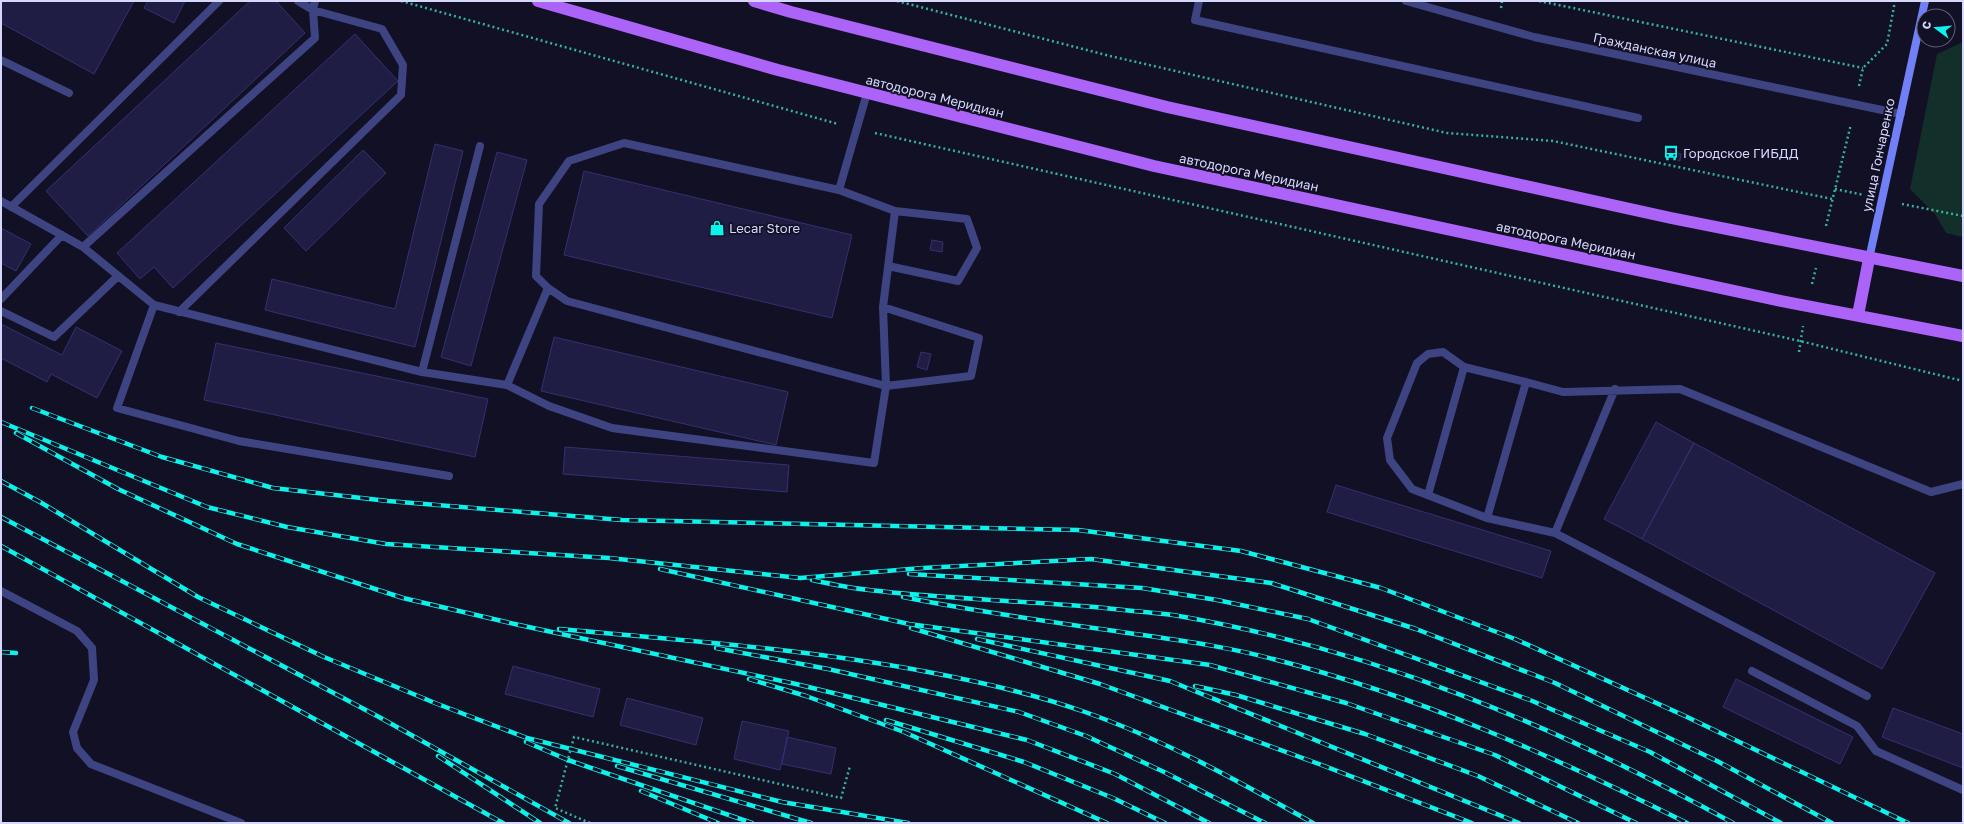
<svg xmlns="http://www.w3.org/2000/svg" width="1964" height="824" font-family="'Golos Text',sans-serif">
	<rect width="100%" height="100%" fill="#111025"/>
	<!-- green -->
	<path fill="#132f2a" d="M1963 42V237L1946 233 1935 214 1910 189 1937 54Z"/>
	<!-- building -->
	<path fill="#201d45" stroke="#353070" d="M1 1H134L94 74 1 23Z
		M148 1H185L174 23 144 8Z
		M250 1H276L305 33 88 236 46 191Z
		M355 34 398 81 173 288 154 267 140 279 117 253Z
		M435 144 463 151 415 347 265 310 272 279 395 309Z
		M363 150 386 173 306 251 284 228Z
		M1668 150 1681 154 1680 161 1667 158Z
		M497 152 527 160 471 366 441 357Z
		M584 171 852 235 832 318 564 255Z
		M1 228 31 244 16 271 1 263Z
		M932 240 943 242 942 252 930 250Z
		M1 324 62 355 76 327 122 351 97 398 51 374 47 382 1 358Z
		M554 337 788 392 776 445 541 391Z
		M216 343 488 399 475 457 204 400Z
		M921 352 931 354 927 370 917 367Z
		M1656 422 1694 443 1642 539 1604 519Z
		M1694 443 1935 573 1882 669 1642 539Z
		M565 447 789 465 787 492 563 474Z
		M1336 485 1551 551 1542 578 1327 512Z
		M513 666 600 689 593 717 505 694Z
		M1736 679 1853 737 1840 764 1723 707Z
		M627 698 703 718 696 745 620 725Z
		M1893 708 1963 734V768L1882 737Z
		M742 721 789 731 780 770 734 759Z
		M787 737 836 748 831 774 782 764Z"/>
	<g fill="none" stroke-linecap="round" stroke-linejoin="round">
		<!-- path -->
		<path stroke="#36b19a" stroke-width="2.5" stroke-dasharray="2 3" stroke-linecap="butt" d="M401 1 838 124
			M897 1 1110 56 1447 133 1553 141 1832 199
			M1539 1 1863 68
			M1501 8 1502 1
			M1859 86 1863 68 1887 44 1895 1
			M875 133 1800 341 1963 381
			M1835 189 1864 195
			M1902 204 1963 216
			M1826 226 1851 124
			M1812 284 1816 268
			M1799 352 1803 326
			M590 823 555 808 574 737 841 798 850 766"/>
		<!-- lane -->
		<path stroke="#3e4481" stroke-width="8" d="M1199 1 1195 20 1638 118
			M1 60 69 93
			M839 190 624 143 569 161 539 204 536 276 548 288 567 301 886 386 971 376 979 338 883 307
			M1 201 83 247 154 305 422 372 507 385 549 406 612 428 874 463 886 386 883 307 895 211 839 190 867 93
			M11 207 219 1
			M83 247 315 38 313 10 315 1
			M888 266 958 281 977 248 967 219 895 211
			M1 299 62 235
			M154 305 117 408 239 441 449 476
			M1 311 54 337 118 276
			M179 312 401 95 403 65 382 29 313 10 298 1
			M422 372 480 146
			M507 385 548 288
			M1615 389 1555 533 1487 518 1526 382 1563 392 1680 389 1931 492 1963 484
			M1428 495 1464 367
			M1487 518 1412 489 1390 460 1387 438 1417 363 1428 354 1443 352 1464 367 1526 382
			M1555 533 1867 696
			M1 591 77 631 92 648 94 680 73 732 77 748 91 764 241 823
			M1752 671 1857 726 1876 751 1963 790"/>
		<!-- street -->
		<path stroke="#3e4481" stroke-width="8" d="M1406 1 1534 37 1901 114"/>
		<!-- secondary -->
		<path stroke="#7280f8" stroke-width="8" d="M1869 259 1925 1"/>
		<!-- primary -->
		<path stroke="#ac63f7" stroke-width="12" d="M538 1 778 70 1154 166 1781 301 1963 336
			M754 1 791 12 1167 107 1671 218 1963 276
			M1858 315 1869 259"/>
		<!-- rail casing -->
		<g stroke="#0cf3ec" stroke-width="4.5">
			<path id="rail" d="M32 408 162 457 273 488 388 501 622 520 1078 530 1241 551 1381 588 1515 639 1685 716 1908 823
				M1 422 207 507 287 527 386 544 609 558 800 578 923 568 1091 559 1271 583 1416 629 1555 683 1717 761 1832 823
				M16 433 118 489 237 544 403 598 519 625 796 684 1027 740 1115 774 1209 823
				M1 481 40 502 198 597 324 657 435 703 527 738 782 802 908 823
				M1 517 379 717 569 823
				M1 546 503 823
				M660 569 909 624 1210 665 1346 703 1495 755 1636 823
				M909 574 1142 588 1217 600 1308 619 1530 700 1650 752 1781 823
				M812 580C831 584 850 588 869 590 947 599 1027 601 1105 608 1128 611 1151 612 1173 615 1374 649 1556 726 1733 823
				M903 597C973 611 1044 621 1115 631 1168 639 1221 645 1273 659 1419 696 1553 756 1687 823
				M911 628 1100 684 1319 764 1472 823
				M559 629C682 640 806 649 928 672 981 682 1034 694 1085 712 1165 740 1240 782 1313 823
				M977 639 1170 681 1519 823
				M716 648 828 669 1019 712 1086 736 1162 771 1265 823
				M1 652 16 653
				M749 679 806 696 904 732 1107 823
				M1195 686 1236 695 1365 734 1478 776 1578 823
				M886 720 1024 762 1113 798 1165 823
				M526 742 568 760 752 823
				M438 756 540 823
				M617 766 811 823
				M641 791 718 823"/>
		</g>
		<!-- rail -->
		<use href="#rail" stroke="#111025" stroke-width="3" stroke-dasharray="9" stroke-linecap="butt"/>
	</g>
	<!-- icons -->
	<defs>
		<g id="bus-bare" transform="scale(1.2)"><path d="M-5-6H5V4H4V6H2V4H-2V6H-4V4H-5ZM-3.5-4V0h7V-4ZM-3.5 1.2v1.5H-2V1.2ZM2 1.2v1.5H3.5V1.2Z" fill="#0cf3ec" stroke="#111025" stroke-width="2.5" paint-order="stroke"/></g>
		<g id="shop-bare" transform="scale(1.2)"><path d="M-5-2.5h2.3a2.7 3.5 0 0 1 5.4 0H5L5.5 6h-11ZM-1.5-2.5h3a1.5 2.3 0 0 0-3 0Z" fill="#0cf3ec" stroke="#111025" stroke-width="2.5" paint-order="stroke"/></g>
	</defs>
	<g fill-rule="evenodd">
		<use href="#bus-bare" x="1671" y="153"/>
		<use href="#shop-bare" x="717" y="228"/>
	</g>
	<g text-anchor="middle" stroke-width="3.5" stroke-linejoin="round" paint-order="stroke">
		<!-- street labels -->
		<g font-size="13" fill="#d6d7fd" stroke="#111025">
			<text transform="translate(1655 50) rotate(12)" y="5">Гражданская улица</text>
			<text transform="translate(935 96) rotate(14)" y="5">автодорога Меридиан</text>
			<text transform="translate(1878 155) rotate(-78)" y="5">улица Гончаренко</text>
			<text transform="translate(1249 172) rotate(12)" y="5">автодорога Меридиан</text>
			<text transform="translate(1566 240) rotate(12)" y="5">автодорога Меридиан</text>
		</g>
		<!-- poi labels -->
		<g font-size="13" fill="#d6d7fd" stroke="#111025" text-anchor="start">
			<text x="1683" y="158">Городское ГИБДД</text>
			<text x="729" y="233">Lecar Store</text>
		</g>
	</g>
	<!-- border -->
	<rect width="1964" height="824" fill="none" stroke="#d6d7fd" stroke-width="4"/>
	<!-- north arrow -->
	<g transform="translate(1936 28) rotate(286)"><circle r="19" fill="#111025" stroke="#60607b"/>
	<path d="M0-3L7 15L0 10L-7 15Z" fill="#0cf3ec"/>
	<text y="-6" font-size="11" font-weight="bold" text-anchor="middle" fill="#d6d7fd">С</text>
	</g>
</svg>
